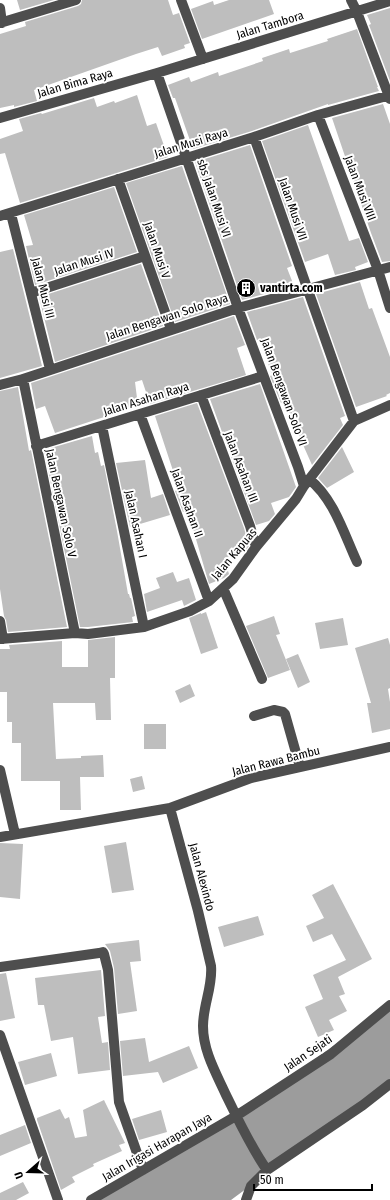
<svg xmlns="http://www.w3.org/2000/svg" width="390" height="1200" font-family="'Fira Sans Condensed',sans-serif">
	<rect width="100%" height="100%" fill="#fff"/>
	<!-- water -->
	<path fill="#9c9c9c" d="M390 1005V1083L231 1200H91L236 1116Z"/>
	<!-- building -->
	<path fill="#bebebe" d="M17 0H54L20 10Z
		M82 0H168L173 15 179 13 190 43 184 45 185 48 162 56 158 47 136 54 34 90 37 101 14 107V105L0 108V34L26 26 25 22 78 6 81 4Z
		M229 0H269L274 14 202 39 191 9 213 1 214 5Z
		M390 8V81L369 25 371 24 367 15Z
		M357 29 378 87H377L379 91 328 105V104L252 131 193 149 175 98H173L168 85 189 77 191 82 218 72 219 76 263 61 262 58 289 49 290 53 328 41 327 39Z
		M137 95 147 126 156 123 168 157 20 203 5 153 0 154V139L23 131 19 119 41 113 42 114 94 98 97 107 114 101 115 103Z
		M383 104 390 124V261L382 262 371 233 332 118Z
		M308 125 349 241 359 238 368 262 355 267 356 270 335 275 328 254 305 262 262 141Z
		M250 145 292 266 287 268 294 286 242 300 195 162Z
		M182 166 230 304 175 322 126 183Z
		M114 187 137 252 35 285 26 246 33 245 24 215Z
		M13 249 42 366 0 378V252Z
		M141 264 163 326 55 362 39 297Z
		M360 282 369 309 372 308 390 357V393L386 395 387 396 356 407 316 294Z
		M303 297 345 416 340 418 343 425 312 465 284 402 281 403 270 376 272 375 260 340H257L247 312Z
		M234 316 245 345 237 348 246 375 150 404 142 380 135 382 138 406 55 433 45 406 36 409 31 383Z
		M260 384 296 487 289 497 271 503 275 514 269 521 256 525 210 399Z
		M18 387 29 451 31 450 67 627 8 632 6 620 4 616 0 589V391Z
		M197 403 244 528 249 546 245 551 224 558 229 574 224 578 209 584 191 522 186 511 183 512 175 491 179 489 155 416Z
		M92 436 95 453 98 452 101 466 104 465 117 531 128 594H129L130 598H131L135 616 132 617 133 622 88 627H80L44 450Z
		M342 447 354 472 327 488 318 478Z
		M145 460 151 498 163 494 170 515 130 527 116 463Z
		M173 572 177 582 189 578 196 600 184 606 182 600 147 612 144 594 160 588 156 578Z
		M206 612 218 648 201 654 189 618 201 613V614Z
		M274 616 280 634 276 635 290 670 268 678 246 626Z
		M343 618 348 645 320 649 315 623Z
		M115 637V678H110L111 720H96L95 703H53L56 759 81 758V756L103 755 104 777H80L81 810H60V781H21V743H12V722H7V692H0V649H10L9 645 62 641V667H88V640Z
		M388 638 390 645V688L388 689 390 702V729L372 733 367 703H371L355 648Z
		M298 654 310 682 298 688 286 659Z
		M190 684 195 696 180 703 175 691Z
		M144 724H166V749H144Z
		M142 776 145 789 133 792 130 779Z
		M126 842 134 890 112 893 104 846Z
		M0 843 23 844 20 899 0 897Z
		M333 884 372 959 338 977 345 994 339 996 347 1011 329 1020 334 1030 318 1037 305 1007 323 999 313 975 346 960 332 934 313 942 306 926 324 918 312 895Z
		M258 916 264 935 224 947 218 927Z
		M139 940 141 961 130 962 137 1011 118 1014 114 968 110 951 105 944Z
		M101 970 105 1016 98 1017 102 1043 108 1042 110 1070 78 1074 73 1037 51 1041 44 1005H38L35 978Z
		M6 973 15 1018 0 1021V974Z
		M145 1038 149 1062 189 1046 198 1068 163 1083 158 1072 123 1076 120 1041Z
		M51 1053 57 1076 25 1085 18 1062Z
		M104 1100 125 1143 119 1145 122 1151 93 1164 94 1166 72 1177 75 1182 61 1190 37 1120V1118L60 1109 65 1119 69 1117 75 1138 87 1136 83 1110Z
		M161 1110 167 1132 139 1140 132 1119Z
		M25 1125 31 1143 0 1156V1135Z
		M23 1182 29 1193 16 1200H0V1193Z"/>
	<g fill="none" stroke-linecap="round" stroke-linejoin="round">
		<!-- minor -->
		<path stroke="#4e4e4e" stroke-width="10" d="M181 0 203 59
			M351 0 357 12 390 99
			M0 8 2 23
			M0 23 76 0
			M157 73 238 308 298 467 304 486
			M318 115 378 270 390 308
			M0 118 157 73 390 1
			M254 137 354 421
			M118 179 171 329
			M11 214 50 369
			M0 216 254 137 318 115 390 95
			M31 293 145 256
			M23 379 75 633
			M0 385 23 379 238 308 390 267
			M201 395 250 526 256 547
			M140 414 209 601
			M102 426 144 627
			M36 446 263 376
			M309 479C334 499 344 534 357 562
			M223 588 262 679
			M0 621 3 639
			M0 639 75 633 88 634 144 627 190 611 209 601 233 579 256 547 296 499 304 486 354 421 390 405
			M254 716 274 710 283 712 285 714 300 767
			M0 770 15 834
			M170 808 251 778 390 747
			M0 837 170 808 198 911 211 966C213 986 203 1005 203 1026 203 1051 216 1073 226 1095 239 1121 250 1146 267 1170
			M0 967 99 953 103 952 104 954 108 970 119 1102 143 1170
			M0 1035 58 1200
			M91 1200 236 1116 331 1054 390 1005
			M246 1200 251 1186 267 1170 363 1105 390 1084"/>
	</g>
	<!-- icons -->
	<defs>
		<g id="building-disc" transform="scale(1)"><circle r="9.5" fill="#000" stroke="#fff"/><path d="M-4-6H4V6H1V3H-1V6H-4ZM-2.5-4.3h1.7v1.8h-1.7ZM.8-4.3h1.7v1.8H.8ZM-2.5-1h1.7V.8h-1.7ZM.8-1h1.7V.8H.8Z" fill="#fff"/></g>
	</defs>
	<g fill-rule="evenodd">
		<use href="#building-disc" x="246" y="288"/>
	</g>
	<g text-anchor="middle" stroke-width="4" stroke-linejoin="round" paint-order="stroke">
		<!-- street labels -->
		<g font-size="12" fill="#000" stroke="#fff">
			<text transform="translate(270 25) rotate(-17)" y="4">Jalan Tambora</text>
			<text transform="translate(75 83) rotate(-16)" y="4">Jalan Bima Raya</text>
			<text transform="translate(191 143) rotate(-17)" y="4">Jalan Musi Raya</text>
			<text transform="translate(360 188) rotate(69)" y="4">Jalan Musi VIII</text>
			<text transform="translate(214 198) rotate(71)" y="4">sbs Jalan Musi VI</text>
			<text transform="translate(293 209) rotate(71)" y="4">Jalan Musi VII</text>
			<text transform="translate(157 250) rotate(71)" y="4">Jalan Musi V</text>
			<text transform="translate(84 262) rotate(-18)" y="4">Jalan Musi IV</text>
			<text transform="translate(43 288) rotate(76)" y="4">Jalan Musi III</text>
			<text transform="translate(167 317) rotate(-18)" y="4">Jalan Bengawan Solo Raya</text>
			<text transform="translate(284 392) rotate(70)" y="4">Jalan Bengawan Solo VI</text>
			<text transform="translate(146 399) rotate(-17)" y="4">Jalan Asahan Raya</text>
			<text transform="translate(241 467) rotate(69)" y="4">Jalan Asahan III</text>
			<text transform="translate(61 503) rotate(78)" y="4">Jalan Bengawan Solo V</text>
			<text transform="translate(187 503) rotate(70)" y="4">Jalan Asahan II</text>
			<text transform="translate(136 524) rotate(78)" y="4">Jalan Asahan I</text>
			<text transform="translate(234 554) rotate(-50)" y="4">Jalan Kapuas</text>
			<text transform="translate(276 761) rotate(-14)" y="4">Jalan Rawa Bambu</text>
			<text transform="translate(202 877) rotate(75)" y="4">Jalan Alexindo</text>
			<text transform="translate(308 1053) rotate(-34)" y="4">Jalan Sejati</text>
			<text transform="translate(157 1147) rotate(-30)" y="4">Jalan Irigasi Harapan Jaya</text>
		</g>
		<!-- poi labels -->
		<g font-size="12" font-weight="bold" fill="#000" stroke="#fff" text-anchor="start">
			<text x="260" y="292">vantirta.com</text>
		</g>
	</g>
	<!-- north arrow -->
	<g transform="translate(28 1172) rotate(250)" stroke="#ffffff" stroke-width="3" paint-order="stroke">
	<path d="M0-3L7 15L0 10L-7 15Z" fill="#000000"/>
	<text y="-6" font-size="11" font-weight="bold" text-anchor="middle" fill="#000000">U</text>
	</g>
	<!-- scale -->
	<path d="M254 1184v6h118v-6" fill="none" stroke="#000000" stroke-width="2"/>
	<text x="260" y="1184" font-size="12" fill="#000000" stroke="#ffffff" stroke-width="3" paint-order="stroke">50 m</text>
</svg>
